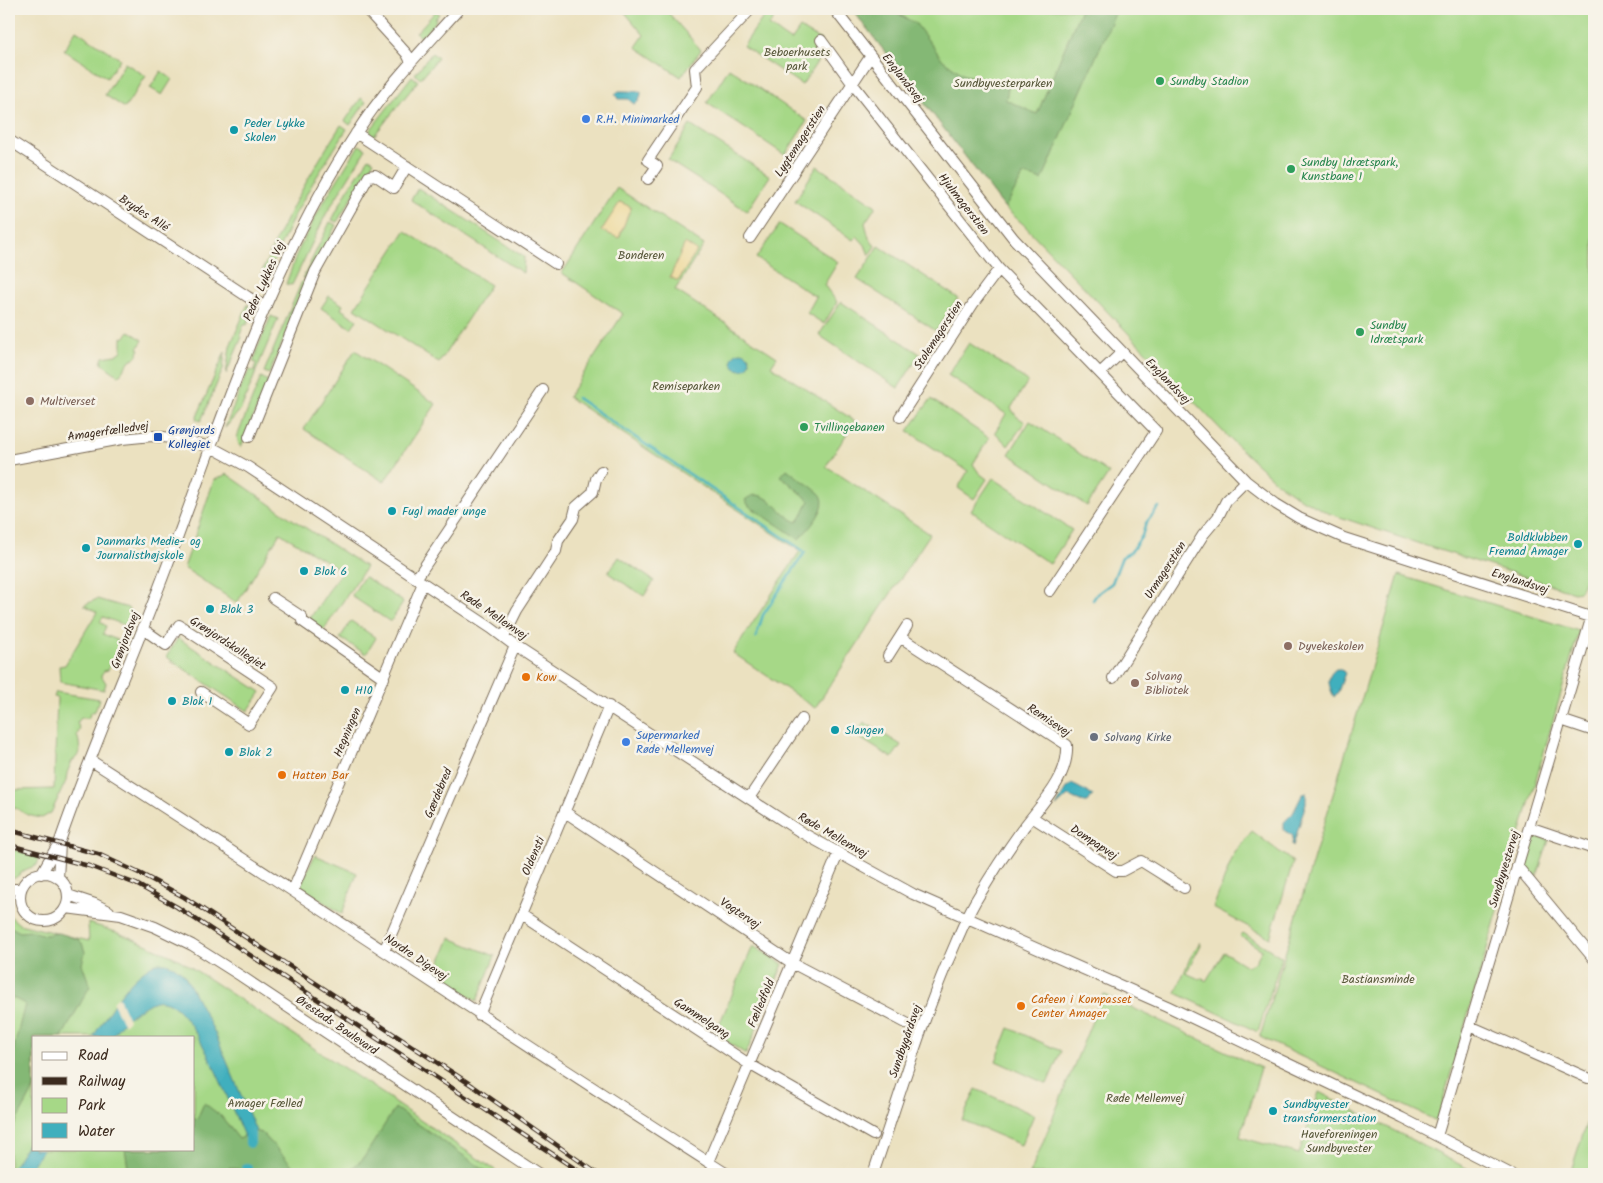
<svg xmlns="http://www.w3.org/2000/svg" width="1603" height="1183" font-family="Kalam,sans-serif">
	<rect width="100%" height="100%" fill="#f7f3e8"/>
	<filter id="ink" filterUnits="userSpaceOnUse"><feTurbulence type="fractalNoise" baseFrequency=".02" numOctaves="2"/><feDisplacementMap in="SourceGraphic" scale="10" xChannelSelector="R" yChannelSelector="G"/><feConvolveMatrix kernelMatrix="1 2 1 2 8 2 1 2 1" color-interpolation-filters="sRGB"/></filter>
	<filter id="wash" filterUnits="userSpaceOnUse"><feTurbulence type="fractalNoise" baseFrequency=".0096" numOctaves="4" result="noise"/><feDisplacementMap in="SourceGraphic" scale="20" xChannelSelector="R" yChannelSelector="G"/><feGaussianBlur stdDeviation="1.12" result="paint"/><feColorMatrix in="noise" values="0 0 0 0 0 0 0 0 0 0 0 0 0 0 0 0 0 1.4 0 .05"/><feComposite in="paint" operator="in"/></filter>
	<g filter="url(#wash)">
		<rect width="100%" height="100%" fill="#ebe1c0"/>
		<!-- green -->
		<path fill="#a6d887" stroke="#708152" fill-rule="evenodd" d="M622 9H665L701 50 681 77 636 47 644 35Z
			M769 9 778 12 769 26 791 41 800 28 821 40 819 46 823 53 802 85 743 46Z
			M852 9H1579L1594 11V559L1580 591 1574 592 1420 544 1328 513 1298 497 1275 481 1230 439 1023 224 1005 208Z
			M436 11 439 14 435 19 436 21 422 37H421L416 33Z
			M76 30 120 59 107 78 64 50Z
			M432 53 438 58 420 79 415 74Z
			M125 63 146 76 125 108 105 95Z
			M729 68 807 121 785 155 707 103Z
			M161 71 172 79 162 95 150 88Z
			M412 76 418 81 373 137 370 133 371 129Z
			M361 98 366 102 350 125 345 121Z
			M341 125 347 129 314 181 293 218 270 269 272 274 270 277 261 274C283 221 310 173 341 125Z
			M690 125 770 176 747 211 668 160Z
			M359 145 366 149 326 214 292 285 286 284 297 253 320 208Z
			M369 158 374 161 337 222 332 220 347 191Z
			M817 166 876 206 865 223 869 238 875 246 869 255 865 245 857 236 853 240 795 201Z
			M418 188 524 257 523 273 411 200Z
			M617 188 704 245 675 290 777 357 771 366 855 421 826 466 930 534 815 708 733 653 800 551 568 397 623 314 562 273Z
			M330 222 336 225 309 280 303 278Z
			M780 224 838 262 824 285 837 302 824 324 807 313 816 297 756 258Z
			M405 231 490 285 439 363 355 308Z
			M879 246 958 298 936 331 857 279Z
			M302 281 308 283 269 374 264 372Z
			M329 296 343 305 341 309 357 320 351 328 321 308Z
			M841 302 920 354 898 388 819 335Z
			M248 304C252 312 250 316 247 325L244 324 240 335 242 337 226 374 230 346Z
			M271 316 278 319 256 371 254 370 256 363 253 362 257 353 256 352Z
			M129 331 143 340 138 348 140 349 136 357 130 360 119 376 101 363 103 357 116 355 122 351V337L124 338Z
			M969 343 1028 381 1011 408 1016 416 1025 422 1008 446 995 432 1006 414 948 375Z
			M355 350 436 404 384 482 304 429Z
			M225 352 223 369 201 421 196 419Z
			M250 370 256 372 241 409 225 428 245 378Z
			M261 377 268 381 241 447 239 445 237 437Z
			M931 399 989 438 973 464 979 473 987 479 974 499 958 488 968 471 908 431Z
			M1030 421 1109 473 1087 506 1009 454Z
			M227 474 289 517 366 567 323 631 308 621 342 571 280 533 237 603 184 568 214 480Z
			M993 478 1072 530 1050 564 971 511Z
			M619 557 654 581 644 596 608 573Z
			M1399 575 1579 631 1437 1121 1260 1037Z
			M365 577 402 601 403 603 391 621H389L353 597 352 595 363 578Z
			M97 599 128 608 133 613 127 626 103 617 100 622 106 626 103 634 122 642 116 654 115 661 111 663 108 670 104 671 101 675 106 683 104 690 60 682 59 666 65 665 97 612 84 605Z
			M351 621 376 638 366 654 340 638Z
			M178 638 261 692 248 711 166 657Z
			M56 692 100 699 95 711 90 713 89 718H81L77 723 80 729 77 735C80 744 82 755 72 761L67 773 66 781 51 813 42 818C38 817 33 817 29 815 20 813 18 805 9 809V790L54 789 57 698 54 697Z
			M864 722 901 745 892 758 855 735Z
			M1252 831 1293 862 1270 938 1213 908 1234 854Z
			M1535 835 1549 840 1536 879C1520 860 1524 858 1531 836Z
			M9 849 40 856 37 865 25 870 15 878H9Z
			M315 855 357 873 342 914 300 886Z
			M9 915 19 924 89 941 88 923C120 932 151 946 180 960L391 1099 393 1102 501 1174H9ZM34 1037H194V1149H34Z
			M1243 933 1282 957 1258 1032 1176 993 1190 958 1200 942 1201 945 1186 973 1199 979 1201 978 1206 981 1224 952 1248 967 1252 963 1254 964 1262 950 1240 936Z
			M450 938 495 956 477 1001 435 975Z
			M753 946 783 964 746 1054 715 1034Z
			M1103 994 1261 1068 1240 1137 1299 1154 1319 1092 1478 1174H1030Z
			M1009 1028 1061 1051 1047 1084 996 1061Z
			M976 1089 1034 1115 1021 1145 962 1120Z
			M1594 1099V1174H1570Z"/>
		<!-- forest -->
		<path fill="#84b874" stroke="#607149" d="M852 9H890L916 24 943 60 964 75 1009 83 1006 100 1037 114 1081 9H1117L1042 180 1024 174 1005 208Z
			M787 469C797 478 809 484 819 493 832 505 808 530 799 539L749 506 745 500C765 483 780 516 797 522 803 517 805 507 810 501L781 476Z
			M9 926 20 932 31 931 45 935 59 933 78 939 82 943 85 952 82 964 90 986 62 1037H34V1089L9 1135V1067L25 1004 9 996Z
			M204 1103 221 1116 239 1139 256 1131 262 1133 296 1169 305 1174H253L230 1167 228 1174H129L125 1149H194V1117L197 1119Z
			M395 1108 490 1174H349L351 1169 363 1159Z"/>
		<!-- sand -->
		<path fill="#eeda9e" stroke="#94825e" d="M620 202 631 207 619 238 601 231Z
			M685 243 697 251 678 281 670 277Z"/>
		<!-- water -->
		<path fill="#40afbd" stroke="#3e6c6e" d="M619 91C624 91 637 91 641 92 641 97 639 103 634 104L628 99H618L615 94Z
			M732 361a9 9 0 1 1 18 0a9 9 0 1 1-18 0Z
			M1336 669H1341L1345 673 1338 692 1334 697C1329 686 1325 677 1336 669Z
			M1072 784 1093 795 1088 802H1083L1068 796 1056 807 1067 788Z
			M1306 792V803L1293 846 1292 845 1293 836 1284 830V822L1293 813 1302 795Z
			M156 963H166L174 966 184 974 215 1033 256 1131 244 1136C230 1106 195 1007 163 1001 155 999 149 1004 142 1008 129 1015 119 1025 112 1037H93C110 1010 127 978 156 963Z
			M34 1133V1149H43L27 1174H9Z"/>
		<!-- pier -->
		<path fill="#ebe1c0" d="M118 996 129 1020 124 1025 113 1003Z"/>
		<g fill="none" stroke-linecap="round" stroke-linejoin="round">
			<!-- stream -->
			<path stroke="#40afbd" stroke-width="2.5" d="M577 398 805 552 763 615 756 637
				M1093 600 1097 594 1112 583 1122 557 1131 552 1137 543 1142 536 1146 523 1159 507"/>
			<!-- canal -->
			<path stroke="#40afbd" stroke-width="10" d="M245 1123 250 1134V1143
				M247 1172V1168"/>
		</g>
	</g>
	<g filter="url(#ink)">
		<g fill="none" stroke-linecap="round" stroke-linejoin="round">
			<!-- minor casing -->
			<g stroke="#796a57" stroke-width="12">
				<path id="minor" d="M366 9 407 54 411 62
					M834 9 1014 239 1246 481 1276 504 1299 518 1344 538 1594 618
					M821 40 852 83 999 269 1156 431 1050 591
					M356 133 556 264
					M9 140 248 297 266 307
					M648 179 657 166 648 160 697 87 695 69 751 9
					M750 238 870 57
					M1101 372 1122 352
					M900 417 973 304 999 269
					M249 437 315 272 369 176 375 175 394 188 407 166
					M9 460 122 439 152 436 173 438 211 447 248 467 491 628 515 646 799 831 913 894 1167 1006 1402 1118 1511 1174
					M416 579 543 390
					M273 598 302 617V621L384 678
					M143 629 166 645 179 625 273 687 249 724 201 692
					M504 637 517 611 556 551 558 541 573 519 576 507 593 492 596 479 601 471
					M888 656 907 626
					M1113 678 1203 535 1218 517 1226 501 1246 481
					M1561 720 1594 731
					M90 760C304 896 513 1038 727 1174
					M749 798 802 719
					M565 812 792 963 908 1024
					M1032 817 1116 871H1122L1141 861 1184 888
					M1529 827 1594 849
					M1517 866 1594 959
					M20 897a24 24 0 1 1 48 0a24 24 0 1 1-48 0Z
					M41 874 60 841C92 748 133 658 167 566 222 419 269 268 355 135 384 89 423 49 459 9
					M58 878 60 844
					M9 889H21
					M293 890 423 583
					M68 895 95 904 109 911
					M66 908 121 915 155 927 192 945 241 976 539 1174
					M522 915 749 1064 873 1135
					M384 951 515 646
					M479 1015 609 706
					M1470 1026 1588 1078
					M1437 1136 1594 609
					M708 1162 838 854
					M873 1174C897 1104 918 1032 947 963 957 941 965 918 978 897 991 875 1006 852 1021 831 1039 806 1069 779 1067 745L900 637"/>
			</g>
			<!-- minor -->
			<use href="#minor" stroke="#fff" stroke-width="10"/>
			<!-- rail casing -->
			<g stroke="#3b2a1e" stroke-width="4.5">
				<path id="rail" d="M9 830 98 854 141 874 184 897 473 1086 598 1174
					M9 845 89 866 136 884 177 907 583 1174"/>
			</g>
			<!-- rail -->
			<use href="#rail" stroke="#f7f3e8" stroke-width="2.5" stroke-dasharray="8" stroke-linecap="butt"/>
		</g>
	</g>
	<!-- markers -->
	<g fill="#2e9e5b" stroke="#f7f3e8" stroke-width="2">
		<circle cx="1160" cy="81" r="5"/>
		<circle cx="1291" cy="169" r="5"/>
		<circle cx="1360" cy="332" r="5"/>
		<circle cx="804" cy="427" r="5"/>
	</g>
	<g fill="#3f7fe0" stroke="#f7f3e8" stroke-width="2">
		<circle cx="586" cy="119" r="5"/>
		<circle cx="626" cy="742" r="5"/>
	</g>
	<g fill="#0f9aa8" stroke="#f7f3e8" stroke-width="2">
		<circle cx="234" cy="130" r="5"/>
		<circle cx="392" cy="511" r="5"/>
		<circle cx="1578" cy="544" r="5"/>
		<circle cx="86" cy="548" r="5"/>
		<circle cx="304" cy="571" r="5"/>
		<circle cx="210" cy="609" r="5"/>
		<circle cx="345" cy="690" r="5"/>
		<circle cx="172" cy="701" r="5"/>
		<circle cx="835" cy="730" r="5"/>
		<circle cx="229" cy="752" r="5"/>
		<circle cx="1273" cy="1111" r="5"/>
	</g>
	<g fill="#8d6e63" stroke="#f7f3e8" stroke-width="2">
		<circle cx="30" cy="401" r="5"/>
		<circle cx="1288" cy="646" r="5"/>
		<circle cx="1135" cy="683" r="5"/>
	</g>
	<rect fill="#1a4fb4" stroke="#f7f3e8" stroke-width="2" x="153" y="432" width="10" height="10" rx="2.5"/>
	<g fill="#e8710a" stroke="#f7f3e8" stroke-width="2">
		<circle cx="526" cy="677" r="5"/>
		<circle cx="282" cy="775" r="5"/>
		<circle cx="1021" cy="1006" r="5"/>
	</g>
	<circle fill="#6b7280" stroke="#f7f3e8" stroke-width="2" cx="1094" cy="737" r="5"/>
	<g text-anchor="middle" stroke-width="5" stroke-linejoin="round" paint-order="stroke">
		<!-- park labels -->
		<g font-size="12" fill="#565638" stroke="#f7f3e8">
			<text x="797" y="56">Beboerhusets<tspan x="797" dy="14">park</tspan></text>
			<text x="1003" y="87">Sundbyvesterparken</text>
			<text x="641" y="259">Bonderen</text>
			<text x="686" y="390">Remiseparken</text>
			<text x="1378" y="983">Bastiansminde</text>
			<text x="1145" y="1102">Røde Mellemvej</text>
			<text x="265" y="1107">Amager Fælled</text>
			<text x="1339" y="1138">Haveforeningen<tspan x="1339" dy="14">Sundbyvester</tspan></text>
		</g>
		<!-- street labels -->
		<g font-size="12" fill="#3b2a1e" stroke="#f7f3e8">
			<text transform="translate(903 78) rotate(52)" y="4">Englandsvej</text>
			<text transform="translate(800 141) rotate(-57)" y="4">Lygtemagerstien</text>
			<text transform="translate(964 204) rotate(52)" y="4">Hjulmagerstien</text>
			<text transform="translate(144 213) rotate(33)" y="4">Brydes Allé</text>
			<text transform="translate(264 281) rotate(-66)" y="4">Peder Lykkes Vej</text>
			<text transform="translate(938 335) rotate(-57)" y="4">Stolemagerstien</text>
			<text transform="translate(1168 381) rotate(46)" y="4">Englandsvej</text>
			<text transform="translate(108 431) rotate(-8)" y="4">Amagerfælledvej</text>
			<text transform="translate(1165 570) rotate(-57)" y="4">Urmagerstien</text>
			<text transform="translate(1520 581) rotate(18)" y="4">Englandsvej</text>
			<text transform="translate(494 615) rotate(34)" y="4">Røde Mellemvej</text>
			<text transform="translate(125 640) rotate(-69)" y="4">Grønjordsvej</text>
			<text transform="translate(228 643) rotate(33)" y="4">Grønjordskollegiet</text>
			<text transform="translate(1049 720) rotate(34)" y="4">Remisevej</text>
			<text transform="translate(347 732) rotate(-67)" y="4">Hegningen</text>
			<text transform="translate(438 793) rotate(-67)" y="4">Gærdebred</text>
			<text transform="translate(833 835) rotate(30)" y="4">Røde Mellemvej</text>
			<text transform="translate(1094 842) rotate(33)" y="4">Dompapvej</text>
			<text transform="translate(533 856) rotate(-67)" y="4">Oldensti</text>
			<text transform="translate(1504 869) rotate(-73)" y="4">Sundbyvestervej</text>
			<text transform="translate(740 913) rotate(34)" y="4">Vogtervej</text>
			<text transform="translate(416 957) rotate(34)" y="4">Nordre Digevej</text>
			<text transform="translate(761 1003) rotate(-67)" y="4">Fælledfold</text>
			<text transform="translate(702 1018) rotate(33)" y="4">Gammelgang</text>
			<text transform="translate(337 1025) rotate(34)" y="4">Ørestads Boulevard</text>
			<text transform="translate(905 1041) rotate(-71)" y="4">Sundbygårdsvej</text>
		</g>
		<!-- leisure labels -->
		<g font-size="12" fill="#27864d" stroke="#f7f3e8" text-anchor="start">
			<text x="1170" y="85">Sundby Stadion</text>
			<text x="1301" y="166">Sundby Idrætspark,<tspan x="1301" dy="14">Kunstbane 1</tspan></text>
			<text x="1370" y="329">Sundby<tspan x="1370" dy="14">Idrætspark</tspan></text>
			<text x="814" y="431">Tvillingebanen</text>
		</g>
		<!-- shop labels -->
		<g font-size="12" fill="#366cbe" stroke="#f7f3e8" text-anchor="start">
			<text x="596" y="123">R.H. Minimarked</text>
			<text x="636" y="739">Supermarked<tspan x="636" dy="14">Røde Mellemvej</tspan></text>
		</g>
		<!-- culture labels -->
		<g font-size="12" fill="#0d838f" stroke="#f7f3e8" text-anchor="start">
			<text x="244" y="127">Peder Lykke<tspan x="244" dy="14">Skolen</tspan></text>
			<text x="402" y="515">Fugl mader unge</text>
			<text x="1568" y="541" text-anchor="end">Boldklubben<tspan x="1568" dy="14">Fremad Amager</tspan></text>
			<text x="96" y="545">Danmarks Medie- og<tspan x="96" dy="14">Journalisthøjskole</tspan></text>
			<text x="314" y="575">Blok 6</text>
			<text x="220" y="613">Blok 3</text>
			<text x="355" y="694">H10</text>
			<text x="182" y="705">Blok 1</text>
			<text x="845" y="734">Slangen</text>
			<text x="239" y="756">Blok 2</text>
			<text x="1283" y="1108">Sundbyvester<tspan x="1283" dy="14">transformerstation</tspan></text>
		</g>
		<!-- education labels -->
		<g font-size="12" fill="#785e54" stroke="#f7f3e8" text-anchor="start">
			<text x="40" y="405">Multiverset</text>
			<text x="1298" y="650">Dyvekeskolen</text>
			<text x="1145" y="680">Solvang<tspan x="1145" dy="14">Bibliotek</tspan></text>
		</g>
		<!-- transit labels -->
		<g font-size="12" fill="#164399" stroke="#f7f3e8" text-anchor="start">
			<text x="168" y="434">Grønjords<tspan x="168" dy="14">Kollegiet</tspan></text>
		</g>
		<!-- food labels -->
		<g font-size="12" fill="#c56008" stroke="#f7f3e8" text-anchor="start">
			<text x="536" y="681">Kow</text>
			<text x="292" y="779">Hatten Bar</text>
			<text x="1031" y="1003">Cafeen i Kompasset<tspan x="1031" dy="14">Center Amager</tspan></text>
		</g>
		<!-- worship labels -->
		<g font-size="12" fill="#5b616d" stroke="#f7f3e8" text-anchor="start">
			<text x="1104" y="741">Solvang Kirke</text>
		</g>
	</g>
	<!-- margin -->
	<rect width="1603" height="1183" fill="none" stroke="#f7f3e8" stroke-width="30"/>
	<!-- legend -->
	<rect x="32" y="1036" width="162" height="115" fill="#f7f3e8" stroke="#aca397"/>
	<rect x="42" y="1052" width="25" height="8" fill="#ffffff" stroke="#aca397"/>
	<text x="78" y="1060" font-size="15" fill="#3b2a1e">Road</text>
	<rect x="42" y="1077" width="25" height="8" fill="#3b2a1e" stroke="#aca397"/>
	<text x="78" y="1086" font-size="15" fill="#3b2a1e">Railway</text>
	<rect x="42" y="1098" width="25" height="15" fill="#a6d887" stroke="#aca397"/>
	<text x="78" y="1110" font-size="15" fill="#3b2a1e">Park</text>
	<rect x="42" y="1123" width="25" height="15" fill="#40afbd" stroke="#aca397"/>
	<text x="78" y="1136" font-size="15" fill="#3b2a1e">Water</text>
</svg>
